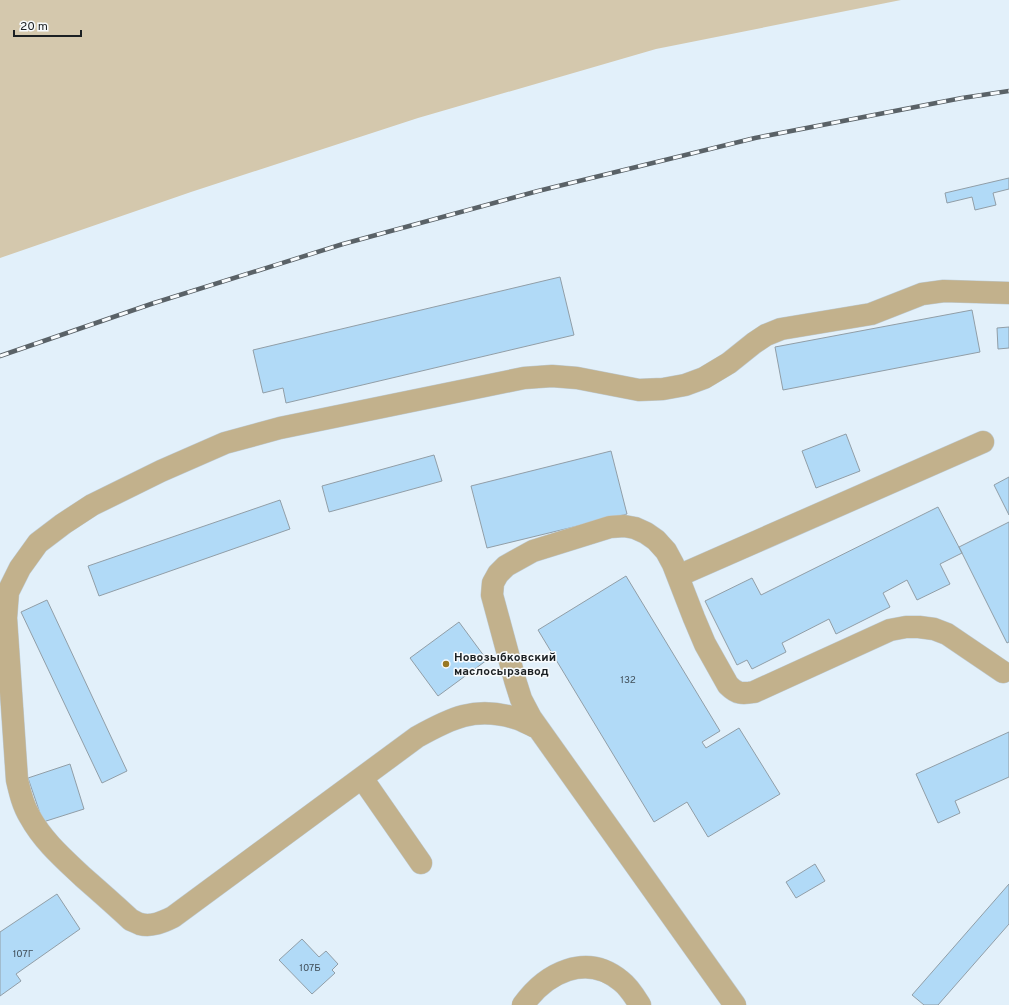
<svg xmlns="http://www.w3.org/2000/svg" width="1009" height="1005" font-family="Overpass,sans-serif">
	<rect width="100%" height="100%" fill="#e2f0fa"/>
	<!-- green -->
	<path fill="#d4c8ad" d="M0 0H901L656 49 418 118 191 192 0 258Z"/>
	<!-- building -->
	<path fill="#b1daf7" stroke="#919ea7" d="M1009 178V189L993 193 996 205 975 210 972 197 947 203 945 193Z
		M560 277 574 335 286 403 283 388 263 393 253 350Z
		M972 310 980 352 783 390 775 347Z
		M1009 327V348L998 349 997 328Z
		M846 434 860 471 816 488 802 451Z
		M611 451 627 514 487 548 471 486Z
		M434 455 442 481 329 512 322 486Z
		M1009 477V515L994 485Z
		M280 500 290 529 99 596 88 566Z
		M938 507 962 553 940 564 950 584 917 600 907 580 883 593 890 607 836 634 829 619 782 643 786 652 752 669 747 660 737 665 705 601 752 578 761 595Z
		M1009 522V642L1007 643 959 547Z
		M626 576 720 731 702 742 706 748 739 728 780 794 708 837 687 802 654 822 538 630Z
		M47 600 127 771 102 783 21 612Z
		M459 622 487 660 438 696 410 658Z
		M1009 732V777L955 801 960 813 938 823 916 774Z
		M70 764 84 809 43 822 28 778Z
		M815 864 825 881 796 898 786 882Z
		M1009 884V924L938 1005H924L912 995Z
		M57 894 80 929 16 974 21 981 0 996V932Z
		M302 939 319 957 326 951 338 964 332 970 335 973 312 994 279 960Z"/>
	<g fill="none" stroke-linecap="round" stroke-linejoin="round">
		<!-- minor casing -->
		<g stroke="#becbd3" stroke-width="23">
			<path id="minor" d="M678 576 983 442
				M538 728C530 725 523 720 515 718 475 706 451 718 417 737L173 917C163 922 152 927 140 924 137 923 134 921 131 920 115 905 99 891 83 877 64 859 43 841 30 817 23 806 20 793 17 780L6 618 8 592 20 568 38 543 63 524 92 505 161 471 225 443 280 428 524 378 552 376 577 378 639 390 663 389 685 385 704 378 729 363 754 343 766 335 781 329 871 314 922 294 944 291 1009 293
				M362 778 421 863
				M523 1005C546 973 586 952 621 981 629 987 635 997 640 1005
				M735 1005 531 718 521 699 515 680 492 595 493 583 498 574 506 566 533 551 610 527 624 526 635 528 646 533 656 540 666 551 673 564 694 618 705 644 728 685C737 694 742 694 754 692L890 630 906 627H919L934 629 947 634 1003 672"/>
		</g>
		<!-- minor -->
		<use href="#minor" stroke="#c2b18c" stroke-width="22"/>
		<!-- rail casing -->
		<g stroke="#5a6267" stroke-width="4.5">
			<path id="rail" d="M0 356 154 303 343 244 538 191 755 138 962 98 1009 91"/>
		</g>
		<!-- rail -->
		<use href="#rail" stroke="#f8fbfd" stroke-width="3" stroke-dasharray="9" stroke-linecap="butt"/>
	</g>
	<!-- markers -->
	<circle fill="#997721" stroke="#f8fbfd" stroke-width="1.5" cx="446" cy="664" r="4"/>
	<g text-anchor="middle" stroke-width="3" stroke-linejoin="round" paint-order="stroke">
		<!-- number labels -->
		<g font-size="10" fill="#404e58">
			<text x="628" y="683">132</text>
			<text x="23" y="957">107Г</text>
			<text x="310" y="971">107Б</text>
		</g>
		<!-- poi labels -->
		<g font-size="12" font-weight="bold" fill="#1b2023" stroke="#f8fbfd" text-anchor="start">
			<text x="454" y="661">Новозыбковский<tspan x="454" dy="14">маслосырзавод</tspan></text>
		</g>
	</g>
	<!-- scale -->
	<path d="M14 30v6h67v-6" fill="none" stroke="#1b2023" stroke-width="2"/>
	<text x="20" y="30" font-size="12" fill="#1b2023" stroke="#f8fbfd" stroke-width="3" paint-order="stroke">20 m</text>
</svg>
